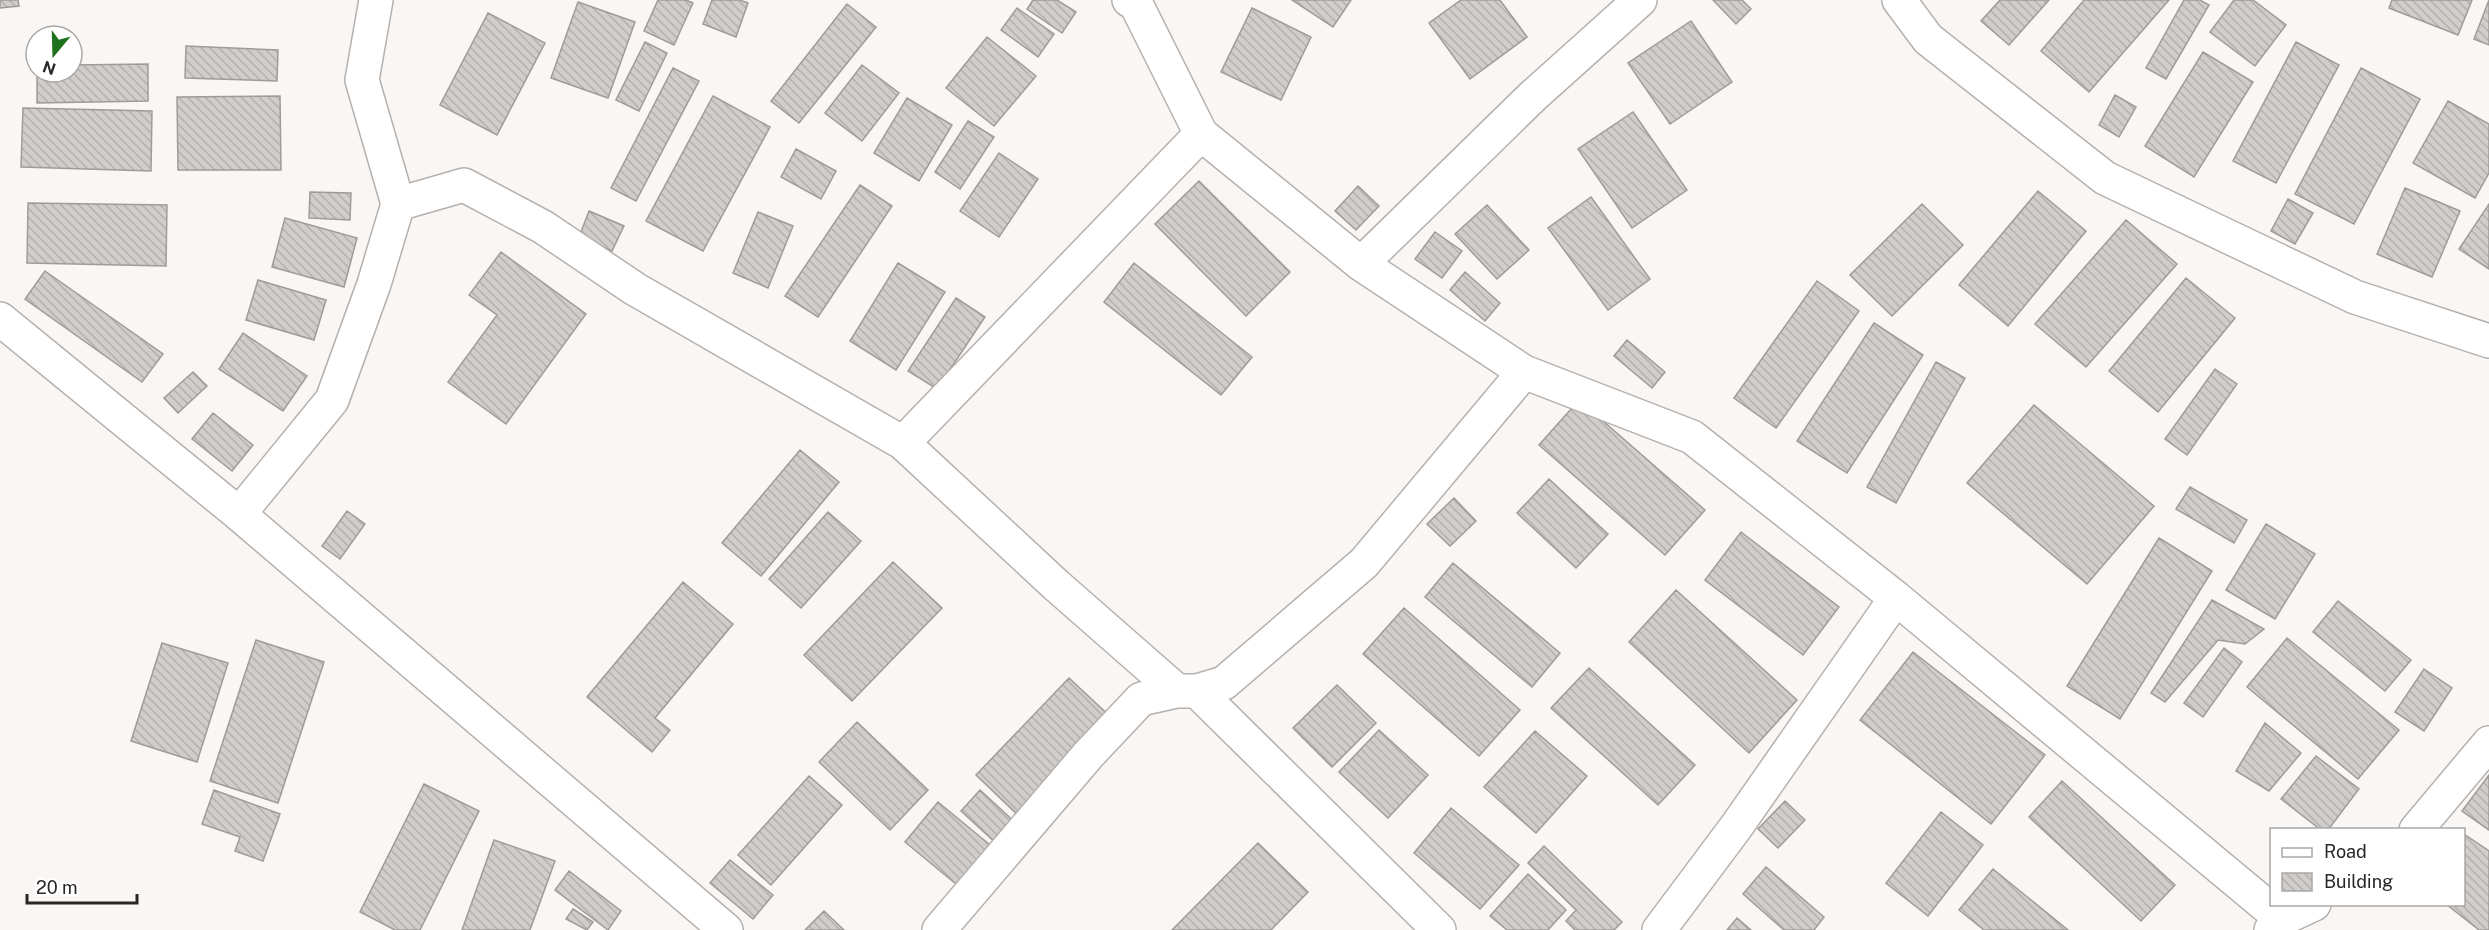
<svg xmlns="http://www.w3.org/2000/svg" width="2489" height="930" font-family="'Public Sans',sans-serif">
	<defs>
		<pattern id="building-back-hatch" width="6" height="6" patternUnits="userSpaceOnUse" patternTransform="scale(1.5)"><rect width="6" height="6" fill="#d0cdcb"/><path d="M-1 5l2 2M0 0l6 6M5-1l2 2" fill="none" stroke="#b3b0ae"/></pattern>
	</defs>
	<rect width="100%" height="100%" fill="#faf6f4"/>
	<!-- building -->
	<path fill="url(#building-back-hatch)" stroke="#9e9c99" stroke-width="1.5" d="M0 0H18L19 6 0 8Z
		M658 0H686L693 3 674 45 644 31Z
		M712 0H740L748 3 736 37 703 24Z
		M1033 0H1057L1076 12 1062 33 1027 9Z
		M1292 0H1351L1333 27Z
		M1461 0H1500L1527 37 1470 79 1429 23Z
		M1713 0H1742L1751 9 1736 24Z
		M2000 0H2049L2009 45 1981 21Z
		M2084 0H2169L2089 92 2041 51Z
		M2184 0H2200L2209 5 2166 79 2146 68Z
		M2234 0H2253L2286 25 2255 66 2210 32Z
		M2392 0H2472L2458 35 2389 8Z
		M2489 0V45L2474 39Z
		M578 2 635 22 608 98 551 78Z
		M847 4 876 27 799 123 771 101Z
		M1017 8 1054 34 1038 57 1001 30Z
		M1252 8 1311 37 1281 100 1221 72Z
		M488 13 545 43 497 135 440 105Z
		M1691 21 1732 82 1670 124 1628 63Z
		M987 37 1036 76 994 126 946 88Z
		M645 42 667 53 639 111 616 100Z
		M2296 42 2339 65 2276 183 2233 161Z
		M186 46 278 50 277 81 185 78Z
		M2203 52 2253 82 2194 177 2145 146Z
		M148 64V101L37 103V72H72V65Z
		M862 65 899 93 862 141 825 113Z
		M673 68 699 81 636 201 611 188Z
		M2361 68 2420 99 2354 224 2295 194Z
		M2115 95 2136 107 2119 137 2099 125Z
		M280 96 281 170H178L177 97Z
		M713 96 770 127 703 251 646 221Z
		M907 98 952 125 919 181 874 153Z
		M2448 101 2489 124V173L2475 198 2413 163Z
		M23 108 152 111 151 171 21 167Z
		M1633 112 1687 190 1632 228 1578 149Z
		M968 121 994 137 960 189 935 172Z
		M796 149 836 171 821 199 781 177Z
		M999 153 1038 179 999 237 960 211Z
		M1199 181 1290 272 1246 316 1155 224Z
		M860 185 892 206 818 317 785 296Z
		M1358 186 1379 206 1356 230 1335 211Z
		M2405 188 2460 211 2432 277 2377 254Z
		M2038 191 2086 231 2008 326 1959 285Z
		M310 192 351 193 350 220 309 218Z
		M1591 197 1650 279 1608 310 1548 228Z
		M2288 199 2313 213 2295 244 2271 231Z
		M28 203 167 205 166 266 27 263Z
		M1922 204 1963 245 1892 316 1850 275Z
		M2489 204V269L2459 249Z
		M1487 205 1529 250 1497 279 1455 234Z
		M589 211 624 226 612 251 579 237Z
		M758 212 793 226 768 288 733 273Z
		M285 218 357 238 344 287 272 267Z
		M2126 220 2177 264 2086 367 2035 324Z
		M1435 232 1462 251 1442 278 1415 259Z
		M501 252 586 314 506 424 448 382 497 315 469 295Z
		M898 263 945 292 896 370 850 341Z
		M1134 263 1252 357 1221 395 1104 302Z
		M45 271 163 354 142 382 25 299Z
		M1465 272 1500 303 1485 321 1450 290Z
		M2186 278 2235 318 2158 412 2109 371Z
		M258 280 326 300 314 340 246 320Z
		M1817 281 1859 311 1776 428 1734 398Z
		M956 298 985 317 937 389 908 371Z
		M1874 323 1923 355 1847 473 1797 441Z
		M243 333 307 376 283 411 219 369Z
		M1627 340 1665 372 1652 388 1614 356Z
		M1936 362 1965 378 1896 503 1867 487Z
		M2215 369 2237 384 2187 455 2165 439Z
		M193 372 207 386 178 413 164 398Z
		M1579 400 1705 510 1665 555 1539 445Z
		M2034 405 2154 506 2087 584 1967 483Z
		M213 413 253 445 232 471 192 439Z
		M800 450 839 482 761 576 722 543Z
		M1549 479 1608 534 1576 568 1517 513Z
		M2190 487 2247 520 2234 543 2176 509Z
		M1454 498 1476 521 1450 546 1427 524Z
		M347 511 365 524 340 559 322 546Z
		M828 512 861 541 801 608 769 579Z
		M2266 524 2315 554 2275 619 2226 590Z
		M1741 532 1839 607 1803 655 1705 580Z
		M2159 538 2212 571 2120 719 2067 686Z
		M893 562 942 608 852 701 804 655Z
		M1453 563 1560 653 1532 687 1425 597Z
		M683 582 733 624 655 718 670 730 652 752 587 697Z
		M1676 590 1797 700 1749 753 1629 642Z
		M2212 600 2264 629 2245 644 2218 640 2165 702 2151 693Z
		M2338 601 2411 660 2385 691 2313 632Z
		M1404 608 1520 710 1479 756 1363 654Z
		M2287 638 2399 730 2358 779 2247 687Z
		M256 640 324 662 278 803 210 781Z
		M162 643 228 663 197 762 131 741Z
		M2224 648 2242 662 2203 717 2184 703Z
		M1913 652 2045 755 1991 824 1860 720Z
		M1589 668 1695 765 1658 805 1551 708Z
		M2424 669 2452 688 2424 731 2395 712Z
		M1069 678 1114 720 1021 818 976 775Z
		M1337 685 1376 723 1332 767 1293 728Z
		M857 722 928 790 890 830 819 762Z
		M2265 723 2301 753 2269 791 2236 771Z
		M1379 730 1428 775 1388 818 1339 772Z
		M1535 731 1587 776 1536 833 1484 787Z
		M2316 756 2359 789 2328 830H2321L2281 799Z
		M2489 775V830L2462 811Z
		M809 776 842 805 771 885 738 855Z
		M2062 781 2175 885 2141 921 2029 817Z
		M424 784 479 811 420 930H395L360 912Z
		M214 790 280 814 263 861 235 851 240 837 202 824Z
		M980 790 1018 825 999 846 961 811Z
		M1785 801 1805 820 1778 848 1758 829Z
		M938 802 995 849 962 889 905 842Z
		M1451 808 1519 865 1480 909 1414 853Z
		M1941 812 1983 845 1928 916 1886 883Z
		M2464 834 2489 851V930H2479L2446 904H2464Z
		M494 840 555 861 530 930H462Z
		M1258 843 1308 892 1271 930H1172Z
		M1544 846 1622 922 1614 930H1575L1566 921 1576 910 1528 863Z
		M730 860 773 895 753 919 710 883Z
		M1766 867 1824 917 1814 930H1784L1743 894Z
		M1993 869 2068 930H1984L1959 910Z
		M569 871 621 911 608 930 555 890Z
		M1528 874 1566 910 1548 930H1507L1490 916Z
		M573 909 593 922 587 930 566 919Z
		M824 911 844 930H805Z
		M1737 918 1751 930H1727Z"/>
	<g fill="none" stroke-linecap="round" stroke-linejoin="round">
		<!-- minor casing -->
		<g stroke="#b5b1af" stroke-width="36">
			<path id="minor" d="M1129 0 1136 4 1201 134 1361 264
				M1899 0 1928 39 2105 178 2355 297 2489 341
				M398 204 464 185 543 227 635 289 903 443 1056 585 1177 691
				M1524 372 1692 437 1896 598 2282 919
				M903 443 1201 134
				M239 514 332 400 374 284 398 204 362 80 376 0
				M1197 691 1439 930
				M2416 830 2489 743
				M939 930 1089 754 1141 699 1177 691H1197L1224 683 1364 563 1524 372 1361 264 1533 96 1640 0
				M1659 930 1736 827 1896 598
				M2271 930 2282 919 2314 904"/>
		</g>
		<!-- tertiary casing -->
		<g stroke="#b5b1af" stroke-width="36">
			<path id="tertiary" d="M0 319 239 514 726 930"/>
		</g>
		<!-- minor -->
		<use href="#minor" stroke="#fff" stroke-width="33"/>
		<!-- tertiary -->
		<use href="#tertiary" stroke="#fff" stroke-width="33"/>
	</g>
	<!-- legend -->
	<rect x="2270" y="828" width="195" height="78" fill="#ffffff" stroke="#a9a8a8" stroke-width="1.5"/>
	<rect x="2282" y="848" width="30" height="9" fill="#ffffff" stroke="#a9a8a8" stroke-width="1.5"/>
	<text x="2324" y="858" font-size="18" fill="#282626">Road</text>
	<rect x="2282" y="873" width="30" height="18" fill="url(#building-back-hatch)" stroke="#a9a8a8" stroke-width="1.5"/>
	<text x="2324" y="888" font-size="18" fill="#282626">Building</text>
	<!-- north arrow -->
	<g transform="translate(54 54) rotate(199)"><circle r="28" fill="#ffffff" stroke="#a9a8a8" stroke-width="1.5"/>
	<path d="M0-4.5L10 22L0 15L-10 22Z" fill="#1e721d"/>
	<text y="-9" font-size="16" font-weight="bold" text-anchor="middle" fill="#282626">N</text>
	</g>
	<!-- scale -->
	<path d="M27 894v9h110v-9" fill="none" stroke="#282626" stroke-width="3"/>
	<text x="36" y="894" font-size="18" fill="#282626" stroke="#ffffff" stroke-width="4.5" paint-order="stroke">20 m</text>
</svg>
